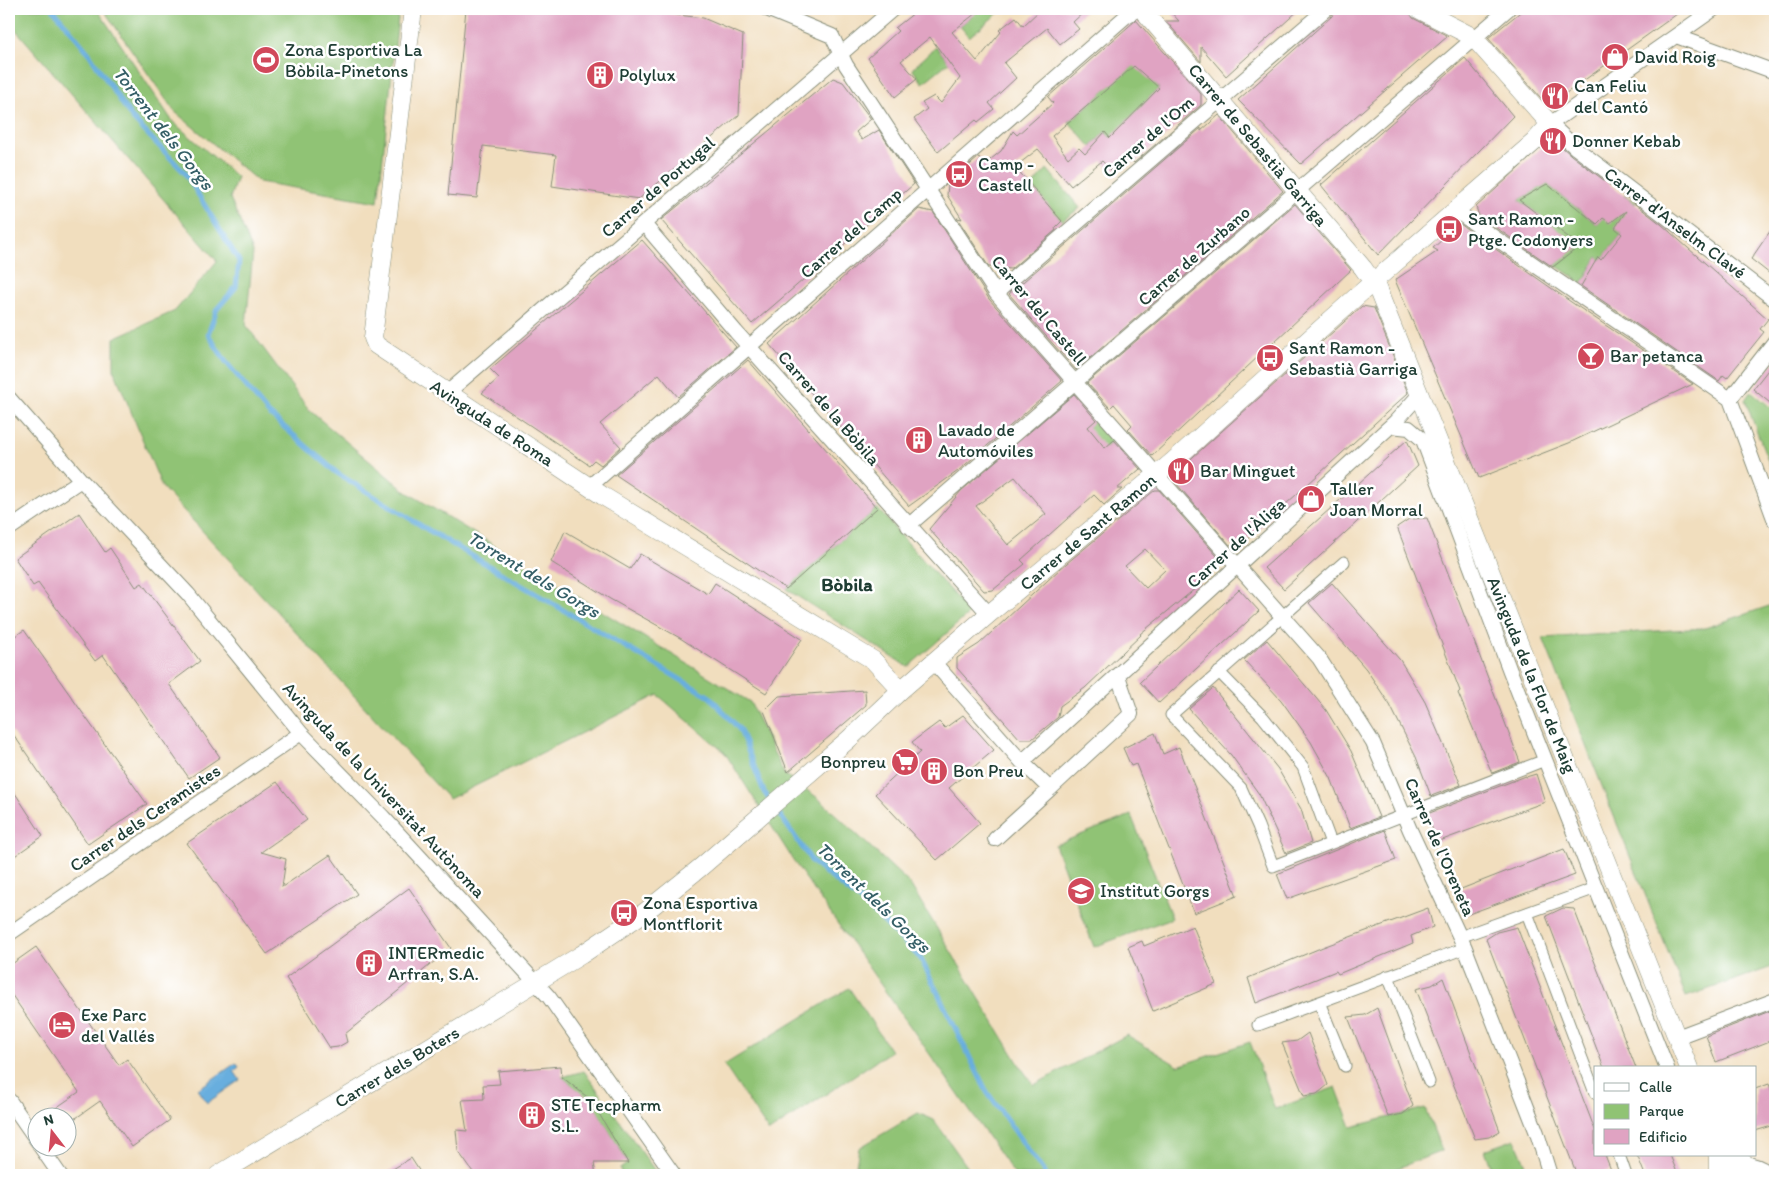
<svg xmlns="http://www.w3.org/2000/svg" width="1784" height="1184" font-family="Itim,sans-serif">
	<rect width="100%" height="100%" fill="#fff"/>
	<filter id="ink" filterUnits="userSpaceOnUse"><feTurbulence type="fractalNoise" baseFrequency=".02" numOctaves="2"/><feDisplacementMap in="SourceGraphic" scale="10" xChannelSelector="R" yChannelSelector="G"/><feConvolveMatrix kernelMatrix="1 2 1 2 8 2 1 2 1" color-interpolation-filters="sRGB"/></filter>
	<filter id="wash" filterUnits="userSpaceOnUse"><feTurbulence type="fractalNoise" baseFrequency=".0096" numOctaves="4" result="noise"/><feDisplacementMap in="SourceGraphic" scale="20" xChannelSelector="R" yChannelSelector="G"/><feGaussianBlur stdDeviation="1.12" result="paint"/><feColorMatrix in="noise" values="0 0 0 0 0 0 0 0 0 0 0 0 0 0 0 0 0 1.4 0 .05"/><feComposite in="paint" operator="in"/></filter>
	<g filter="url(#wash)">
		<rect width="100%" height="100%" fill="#f1debe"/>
		<!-- green -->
		<path fill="#90c374" stroke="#588054" d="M9 9H97L173 122 237 177 230 198 253 252 246 325 310 411 405 491 750 702 784 774 818 798 910 884 1022 1069 1034 1085 1127 1035 1178 1066 1250 1042 1275 1109 1336 1087 1351 1127 1425 1108 1442 1151 1380 1175H1015L797 866 725 753 658 695 449 799 162 487 114 370V338L175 311 217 261 9 22Z
			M103 9H399L378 202 259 182 174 111Z
			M981 9 1002 10 969 37 960 26Z
			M936 47 949 62 923 83 912 69Z
			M1135 64 1159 88 1111 138 1105 132 1091 147 1069 122Z
			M1047 169 1080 208 1062 221 1031 187Z
			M1547 184 1597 224 1624 195 1636 202 1617 230 1622 234 1601 260 1598 257 1582 283 1555 265 1579 246 1519 200Z
			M1751 391 1775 411V479L1745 400Z
			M1097 419 1114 440 1075 473 1088 427Z
			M877 508 970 613 908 667 786 589Z
			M1775 604V966L1686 997 1543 638 1705 628Z
			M1131 815 1172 918 1094 947 1055 845Z
			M849 988 891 1051 769 1132 724 1065Z
			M584 1071 658 1175H622L620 1169 628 1163 591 1101 562 1077Z
			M918 1113 934 1120 973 1175H861L856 1165 859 1148Z
			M1515 1139 1530 1175H1494L1485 1150Z"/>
		<!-- water -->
		<path fill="#68aede" stroke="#447689" d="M236 1063 239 1067 234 1071 240 1080 207 1103 198 1089Z"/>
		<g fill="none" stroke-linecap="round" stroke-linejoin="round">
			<!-- stream -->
			<path stroke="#68aede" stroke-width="5" d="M53 9 88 52 132 118 185 173 239 261 236 287 217 309 208 334 226 362 268 413 337 473 425 528 710 697 740 730 764 792 813 863 872 910 921 959 987 1092 1046 1175"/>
		</g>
		<g id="blocks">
			<!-- building -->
			<path fill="#e0a3c2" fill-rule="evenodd" d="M466 9H627L703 18 743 35 739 115 639 199 552 186 556 155 483 146 477 198 448 195Z
				M919 9H981L952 32 977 61 1001 32 999 30 1016 17 1023 26 1041 9H1087L1073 22 1079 29 1060 44 1047 28 1004 63 1016 78 989 103 994 109 978 122 976 120 938 152 914 119 927 109 922 103 934 96 941 103 960 78 930 37 901 61 917 79 895 97 868 58 898 31 895 28Z
				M1168 9H1300L1226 76 1201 47V62L1166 21H1179Z
				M1336 9H1408L1413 18 1448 36 1301 164 1238 100 1332 16Z
				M1524 9H1684L1548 106 1488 38Z
				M1136 20 1201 94V105L1134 163 1129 158 1113 172 1102 161 1071 186 1038 149 1015 167 1062 221 1055 228 1056 230 1011 269 989 267 957 218 962 219 947 195 948 184 979 157 985 164 1001 151 1013 131 1017 135 1053 103 1048 97ZM1134 66 1159 88 1110 138 1105 132 1085 154 1079 148 1068 158 1052 136Z
				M1465 58 1513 116 1378 255 1321 185Z
				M833 78 843 82 871 119 856 132 862 140 879 130 914 184 752 324 661 220Z
				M1219 115 1283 191 1076 370 1009 294 1201 128V131Z
				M1552 138 1571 155 1661 224 1768 319 1760 329 1764 332 1727 378 1723 375 1719 381 1581 286 1598 257 1601 260 1622 234 1615 228 1626 211 1610 223 1603 218 1597 224 1547 184 1519 200 1580 246 1553 267 1479 216 1476 207Z
				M1295 204 1351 270 1152 456 1128 429 1132 425 1114 404 1110 408 1087 383Z
				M919 209 933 212 989 299 1062 381 958 471 909 506 769 344Z
				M1460 224 1571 302 1693 384 1569 443 1479 478 1395 280 1438 251 1433 248Z
				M1775 224V278L1751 259Z
				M642 240 736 347 678 397 659 374 600 424 621 447 601 465 594 460 589 465 482 393 499 378 490 369Z
				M1362 306 1374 308 1408 393 1241 545H1230L1175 482V473Z
				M748 360 877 508 786 589 616 475Z
				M1775 361V407L1753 389Z
				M1074 394 1096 420 1088 427 1105 448 1114 440 1140 469 1117 489H1122L1104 505 1094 495 1021 560 1025 564 993 590 984 591 929 529 961 491ZM1015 477 1046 514 1008 545 976 506Z
				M1407 440 1418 466 1284 589 1264 568Z
				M1155 490H1159L1217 556V560L1204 573 1196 588 1140 634 1141 635 1085 688 1060 706 1058 717 1032 739H1020L957 668V658L979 644 1061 568ZM1145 549 1165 570 1146 588 1125 566Z
				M79 513 105 552 110 548 136 587 142 583 200 661 169 684 220 757 189 778 103 655 95 661 38 583 33 586 15 558Z
				M1427 518 1520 762 1492 773 1458 693 1460 691 1397 527 1409 519Z
				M565 531 630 569 640 554 708 594 715 583 802 639 766 693 680 638 610 599 551 562Z
				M1332 583 1400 660 1425 702 1461 785 1431 796 1416 757 1390 705 1366 669 1309 603Z
				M1239 589 1259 611 1159 703 1140 682Z
				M24 630 147 804 88 844 9 728V640Z
				M1267 640 1326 710 1351 751 1379 817 1350 828 1331 778 1311 742 1281 700 1244 660Z
				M1213 688 1278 769 1301 809 1311 843 1286 853 1259 794 1231 755 1189 709Z
				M865 690 866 705 788 772 764 711 779 696Z
				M963 715 994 750 949 788 980 823 937 860 875 794 920 752 912 742 939 722 945 728Z
				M1155 733 1163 754 1179 747 1237 896 1194 913 1136 764 1131 766 1123 748Z
				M1536 774 1545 802 1437 842 1427 814 1526 776V777Z
				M277 782 307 820 261 852 286 859 282 887 330 855 357 894 267 954 187 843Z
				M9 784 43 836 9 860Z
				M1385 830 1396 860 1287 899 1277 874Z
				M1564 849 1575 875 1466 915 1456 891Z
				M409 888 451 948 345 1034 347 1042 338 1047 330 1048 286 978Z
				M1428 908 1433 927 1411 936 1413 943 1338 974 1336 971 1256 1003 1248 978 1323 947Z
				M1563 908 1574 909 1636 1068H1604L1546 916Z
				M1193 926 1216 984 1153 1011 1128 947 1142 941 1144 946Z
				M1517 927 1595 1130V1155H1605L1611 1170 1591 1175H1577L1486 939 1497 932Z
				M36 947 119 1065 127 1059 170 1120 132 1147 100 1101 76 1118 50 1112 79 1092 9 991V966Z
				M1443 978 1500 1131 1489 1137 1475 1139 1416 989 1432 985Z
				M1377 1008 1413 1106 1403 1114 1388 1117 1348 1017 1365 1015Z
				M1775 1009V1039L1716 1062 1706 1036Z
				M1308 1033 1328 1085 1317 1094 1304 1096 1282 1043 1297 1041Z
				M561 1066 562 1077 591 1100 628 1163H594L596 1175H475L458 1151 456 1130 467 1131 462 1100 484 1099 483 1085 500 1084 498 1071Z
				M1769 1084 1775 1101V1125L1755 1131V1089Z
				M1637 1155H1670L1678 1175H1645Z
				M411 1158 422 1175H383Z"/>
		</g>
	</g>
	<g filter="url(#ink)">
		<use href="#blocks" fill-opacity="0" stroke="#888e79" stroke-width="1"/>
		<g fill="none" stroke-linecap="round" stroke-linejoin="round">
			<!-- pedestrian casing -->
			<g stroke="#888e79" stroke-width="13">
				<path id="pedestrian" d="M1344 562 1171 715 1241 788 1258 826 1273 866 1545 760
					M1219 672 1263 717 1303 767 1331 843
					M1527 913 1595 1093
					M1460 937 1596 888
					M1388 976 1429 1082
					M1319 1002 1345 1066
					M1258 1025 1465 948
					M1619 1155 1626 1175"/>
			</g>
			<!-- minor casing -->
			<g stroke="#888e79" stroke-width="16">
				<path id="minor" d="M767 9 832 36 846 65 996 293 1319 658 1373 743 1410 830 1465 948 1537 1133 1550 1175
					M1714 9 1550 124 1576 148 1775 300
					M1676 36 1775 72
					M1456 211 1730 399
					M644 224 736 332 989 614
					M996 293 1326 9
					M447 393 893 9
					M9 398 81 480 188 594 301 733 383 817 549 997 674 1175
					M1730 399 1775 521
					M1730 399 1775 341
					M1391 426 1409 428 1423 440 1510 671 1667 1068
					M589 487 1125 17 1138 9
					M908 526 1508 9
					M9 529 81 480
					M930 665 937 666 1022 762 1050 789 1131 714 1118 676
					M1022 762 1395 422 1420 394
					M995 839 1050 789
					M9 934 301 733
					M1677 1037 1775 1000
					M9 1100 38 1142
					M40 1146 60 1175"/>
			</g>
			<!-- tertiary casing -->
			<g stroke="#888e79" stroke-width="19">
				<path id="tertiary" d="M413 9 373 338 376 345 603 496 873 660 901 690
					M1142 9 1363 268 1377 288 1689 1068
					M1718 1155V1175
					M1732 1155 1750 1167
					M218 1175 581 955 645 912 701 867 849 739 901 690 989 614 1172 462 1356 297 1534 142 1550 124 1473 37 1418 9"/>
			</g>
			<!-- secondary casing -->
			<g stroke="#888e79" stroke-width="22">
				<path id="secondary" d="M1725 1175C1737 1164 1754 1165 1766 1175"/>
			</g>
			<!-- pedestrian -->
			<use href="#pedestrian" stroke="#fff" stroke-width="11"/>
			<!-- minor -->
			<use href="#minor" stroke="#fff" stroke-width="14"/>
			<!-- tertiary -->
			<use href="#tertiary" stroke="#fff" stroke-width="18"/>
			<!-- secondary -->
			<use href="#secondary" stroke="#fff" stroke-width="20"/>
		</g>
	</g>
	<!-- icons -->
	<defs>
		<g id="shop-disc" transform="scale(1.4375)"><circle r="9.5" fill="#d1495b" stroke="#fff"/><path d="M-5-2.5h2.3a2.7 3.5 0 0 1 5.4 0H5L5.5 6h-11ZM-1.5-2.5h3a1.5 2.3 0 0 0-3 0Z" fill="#fff"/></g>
		<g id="stadium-disc" transform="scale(1.4375)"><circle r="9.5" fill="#d1495b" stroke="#fff"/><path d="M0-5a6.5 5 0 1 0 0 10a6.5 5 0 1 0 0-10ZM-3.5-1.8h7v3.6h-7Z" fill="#fff"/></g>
		<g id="building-disc" transform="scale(1.4375)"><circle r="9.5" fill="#d1495b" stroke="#fff"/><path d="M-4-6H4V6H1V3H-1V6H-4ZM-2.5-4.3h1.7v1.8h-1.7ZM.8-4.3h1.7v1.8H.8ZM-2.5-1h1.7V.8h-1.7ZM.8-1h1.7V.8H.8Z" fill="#fff"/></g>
		<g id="restaurant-disc" transform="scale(1.4375)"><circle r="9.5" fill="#d1495b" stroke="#fff"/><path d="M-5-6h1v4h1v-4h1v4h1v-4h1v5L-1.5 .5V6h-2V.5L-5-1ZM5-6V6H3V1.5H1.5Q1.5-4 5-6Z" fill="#fff"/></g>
		<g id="bus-disc" transform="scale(1.4375)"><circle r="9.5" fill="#d1495b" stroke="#fff"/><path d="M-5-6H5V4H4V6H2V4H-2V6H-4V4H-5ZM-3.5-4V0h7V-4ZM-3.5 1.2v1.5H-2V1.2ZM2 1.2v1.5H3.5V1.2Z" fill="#fff"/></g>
		<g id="bar-disc" transform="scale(1.4375)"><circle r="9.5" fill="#d1495b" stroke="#fff"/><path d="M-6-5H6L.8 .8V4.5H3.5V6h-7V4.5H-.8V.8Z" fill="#fff"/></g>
		<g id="supermarket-disc" transform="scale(1.4375)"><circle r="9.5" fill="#d1495b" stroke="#fff"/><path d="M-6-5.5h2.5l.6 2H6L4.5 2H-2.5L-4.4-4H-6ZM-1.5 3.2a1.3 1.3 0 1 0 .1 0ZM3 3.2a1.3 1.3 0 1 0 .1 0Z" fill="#fff"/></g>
		<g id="school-disc" transform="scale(1.4375)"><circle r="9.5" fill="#d1495b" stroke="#fff"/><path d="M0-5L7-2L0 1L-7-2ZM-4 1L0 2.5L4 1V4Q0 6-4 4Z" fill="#fff"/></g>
		<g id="hotel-disc" transform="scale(1.4375)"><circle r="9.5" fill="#d1495b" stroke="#fff"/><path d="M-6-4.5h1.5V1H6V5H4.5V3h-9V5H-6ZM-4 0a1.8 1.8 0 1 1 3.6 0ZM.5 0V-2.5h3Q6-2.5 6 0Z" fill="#fff"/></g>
	</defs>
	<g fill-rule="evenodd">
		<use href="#shop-disc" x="1615" y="57"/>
		<use href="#stadium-disc" x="266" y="60"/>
		<use href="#building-disc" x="600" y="75"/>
		<use href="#restaurant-disc" x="1555" y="96"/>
		<use href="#restaurant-disc" x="1553" y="141"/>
		<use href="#bus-disc" x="959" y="174"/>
		<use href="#bus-disc" x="1449" y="229"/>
		<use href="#bar-disc" x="1591" y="356"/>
		<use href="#bus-disc" x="1270" y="358"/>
		<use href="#building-disc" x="919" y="440"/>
		<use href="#restaurant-disc" x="1181" y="471"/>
		<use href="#shop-disc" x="1311" y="499"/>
		<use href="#supermarket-disc" x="905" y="762"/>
		<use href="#building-disc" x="934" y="771"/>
		<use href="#school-disc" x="1081" y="891"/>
		<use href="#bus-disc" x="624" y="913"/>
		<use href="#building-disc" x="369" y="963"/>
		<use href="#hotel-disc" x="62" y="1025"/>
		<use href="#building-disc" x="532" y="1115"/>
	</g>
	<g text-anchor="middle" stroke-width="5" stroke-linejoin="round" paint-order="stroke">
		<!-- poi labels -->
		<g font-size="18" fill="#1f3d34" stroke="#fff" text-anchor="start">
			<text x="285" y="56">Zona Esportiva La<tspan x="285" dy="21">Bòbila-Pinetons</tspan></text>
			<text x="1634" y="63">David Roig</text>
			<text x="619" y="81">Polylux</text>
			<text x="1574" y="92">Can Feliu<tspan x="1574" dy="21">del Cantó</tspan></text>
			<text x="1572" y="147">Donner Kebab</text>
			<text x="978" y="170">Camp -<tspan x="978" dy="21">Castell</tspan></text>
			<text x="1468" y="225">Sant Ramon -<tspan x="1468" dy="21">Ptge. Codonyers</tspan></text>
			<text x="1289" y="354">Sant Ramon -<tspan x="1289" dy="21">Sebastià Garriga</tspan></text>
			<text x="1610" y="362">Bar petanca</text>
			<text x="938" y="436">Lavado de<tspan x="938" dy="21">Automóviles</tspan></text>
			<text x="1200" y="477">Bar Minguet</text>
			<text x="1330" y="495">Taller<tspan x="1330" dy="21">Joan Morral</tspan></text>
			<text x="886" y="768" text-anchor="end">Bonpreu</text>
			<text x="953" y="777">Bon Preu</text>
			<text x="1100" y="897">Institut Gorgs</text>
			<text x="643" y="909">Zona Esportiva<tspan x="643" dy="21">Montflorit</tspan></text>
			<text x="388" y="959">INTERmedic<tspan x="388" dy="21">Arfran, S.A.</tspan></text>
			<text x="81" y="1021">Exe Parc<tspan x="81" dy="21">del Vallés</tspan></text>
			<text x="551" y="1111">STE Tecpharm<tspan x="551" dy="21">S.L.</tspan></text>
		</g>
		<!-- street labels -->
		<g font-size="18" fill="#1f3d34" stroke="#fff">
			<text transform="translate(1148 137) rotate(-41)" y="6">Carrer de l'Om</text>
			<text transform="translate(1258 145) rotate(50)" y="6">Carrer de Sebastià Garriga</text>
			<text transform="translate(658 187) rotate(-41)" y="6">Carrer de Portugal</text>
			<text transform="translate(1675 223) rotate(37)" y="6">Carrer d'Anselm Clavé</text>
			<text transform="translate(851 233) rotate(-41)" y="6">Carrer del Camp</text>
			<text transform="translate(1194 256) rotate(-41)" y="6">Carrer de Zurbano</text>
			<text transform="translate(1039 310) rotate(50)" y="6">Carrer del Castell</text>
			<text transform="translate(829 408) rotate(49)" y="6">Carrer de la Bòbila</text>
			<text transform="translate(492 423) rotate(33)" y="6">Avinguda de Roma</text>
			<text transform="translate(1088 532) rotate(-40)" y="6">Carrer de Sant Ramon</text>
			<text transform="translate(1236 543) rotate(-42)" y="6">Carrer de l'Àliga</text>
			<text transform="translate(1532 675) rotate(68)" y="6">Avinguda de la Flor de Maig</text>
			<text transform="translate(384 790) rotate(47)" y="6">Avinguda de la Universitat Autònoma</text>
			<text transform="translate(145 818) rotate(-34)" y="6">Carrer dels Ceramistes</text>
			<text transform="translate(1440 847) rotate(66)" y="6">Carrer de l'Oreneta</text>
			<text transform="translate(397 1067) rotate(-31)" y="6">Carrer dels Boters</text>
		</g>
		<!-- water labels -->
		<g font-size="19" font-style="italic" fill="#355f67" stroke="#fff">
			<text transform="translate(164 128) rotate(52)" y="7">Torrent dels Gorgs</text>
			<text transform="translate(534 574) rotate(31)" y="7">Torrent dels Gorgs</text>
			<text transform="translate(874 897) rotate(44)" y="7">Torrent dels Gorgs</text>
		</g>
		<!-- neighbourhood labels -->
		<g font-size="19" font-weight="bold" fill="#1f3d34" stroke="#fff">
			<text x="847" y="591">Bòbila</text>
		</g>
	</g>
	<!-- margin -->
	<rect width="1784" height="1184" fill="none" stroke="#fff" stroke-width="30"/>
	<!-- legend -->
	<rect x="1594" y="1066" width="162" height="90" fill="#ffffff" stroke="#a5b1ae"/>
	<rect x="1604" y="1083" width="25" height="8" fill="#ffffff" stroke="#a5b1ae"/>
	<text x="1639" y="1092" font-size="15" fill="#1f3d34">Calle</text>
	<rect x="1604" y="1104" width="25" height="15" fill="#90c374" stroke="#a5b1ae"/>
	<text x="1639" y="1116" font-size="15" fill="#1f3d34">Parque</text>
	<rect x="1604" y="1129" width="25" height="15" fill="#e0a3c2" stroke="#a5b1ae"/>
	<text x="1639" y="1142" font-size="15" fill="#1f3d34">Edificio</text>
	<!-- north arrow -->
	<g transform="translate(52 1132) rotate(344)"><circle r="24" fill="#ffffff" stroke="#a5b1ae"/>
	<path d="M0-4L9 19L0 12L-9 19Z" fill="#d1495b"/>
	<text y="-8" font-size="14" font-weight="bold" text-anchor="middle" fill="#1f3d34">N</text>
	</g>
</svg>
